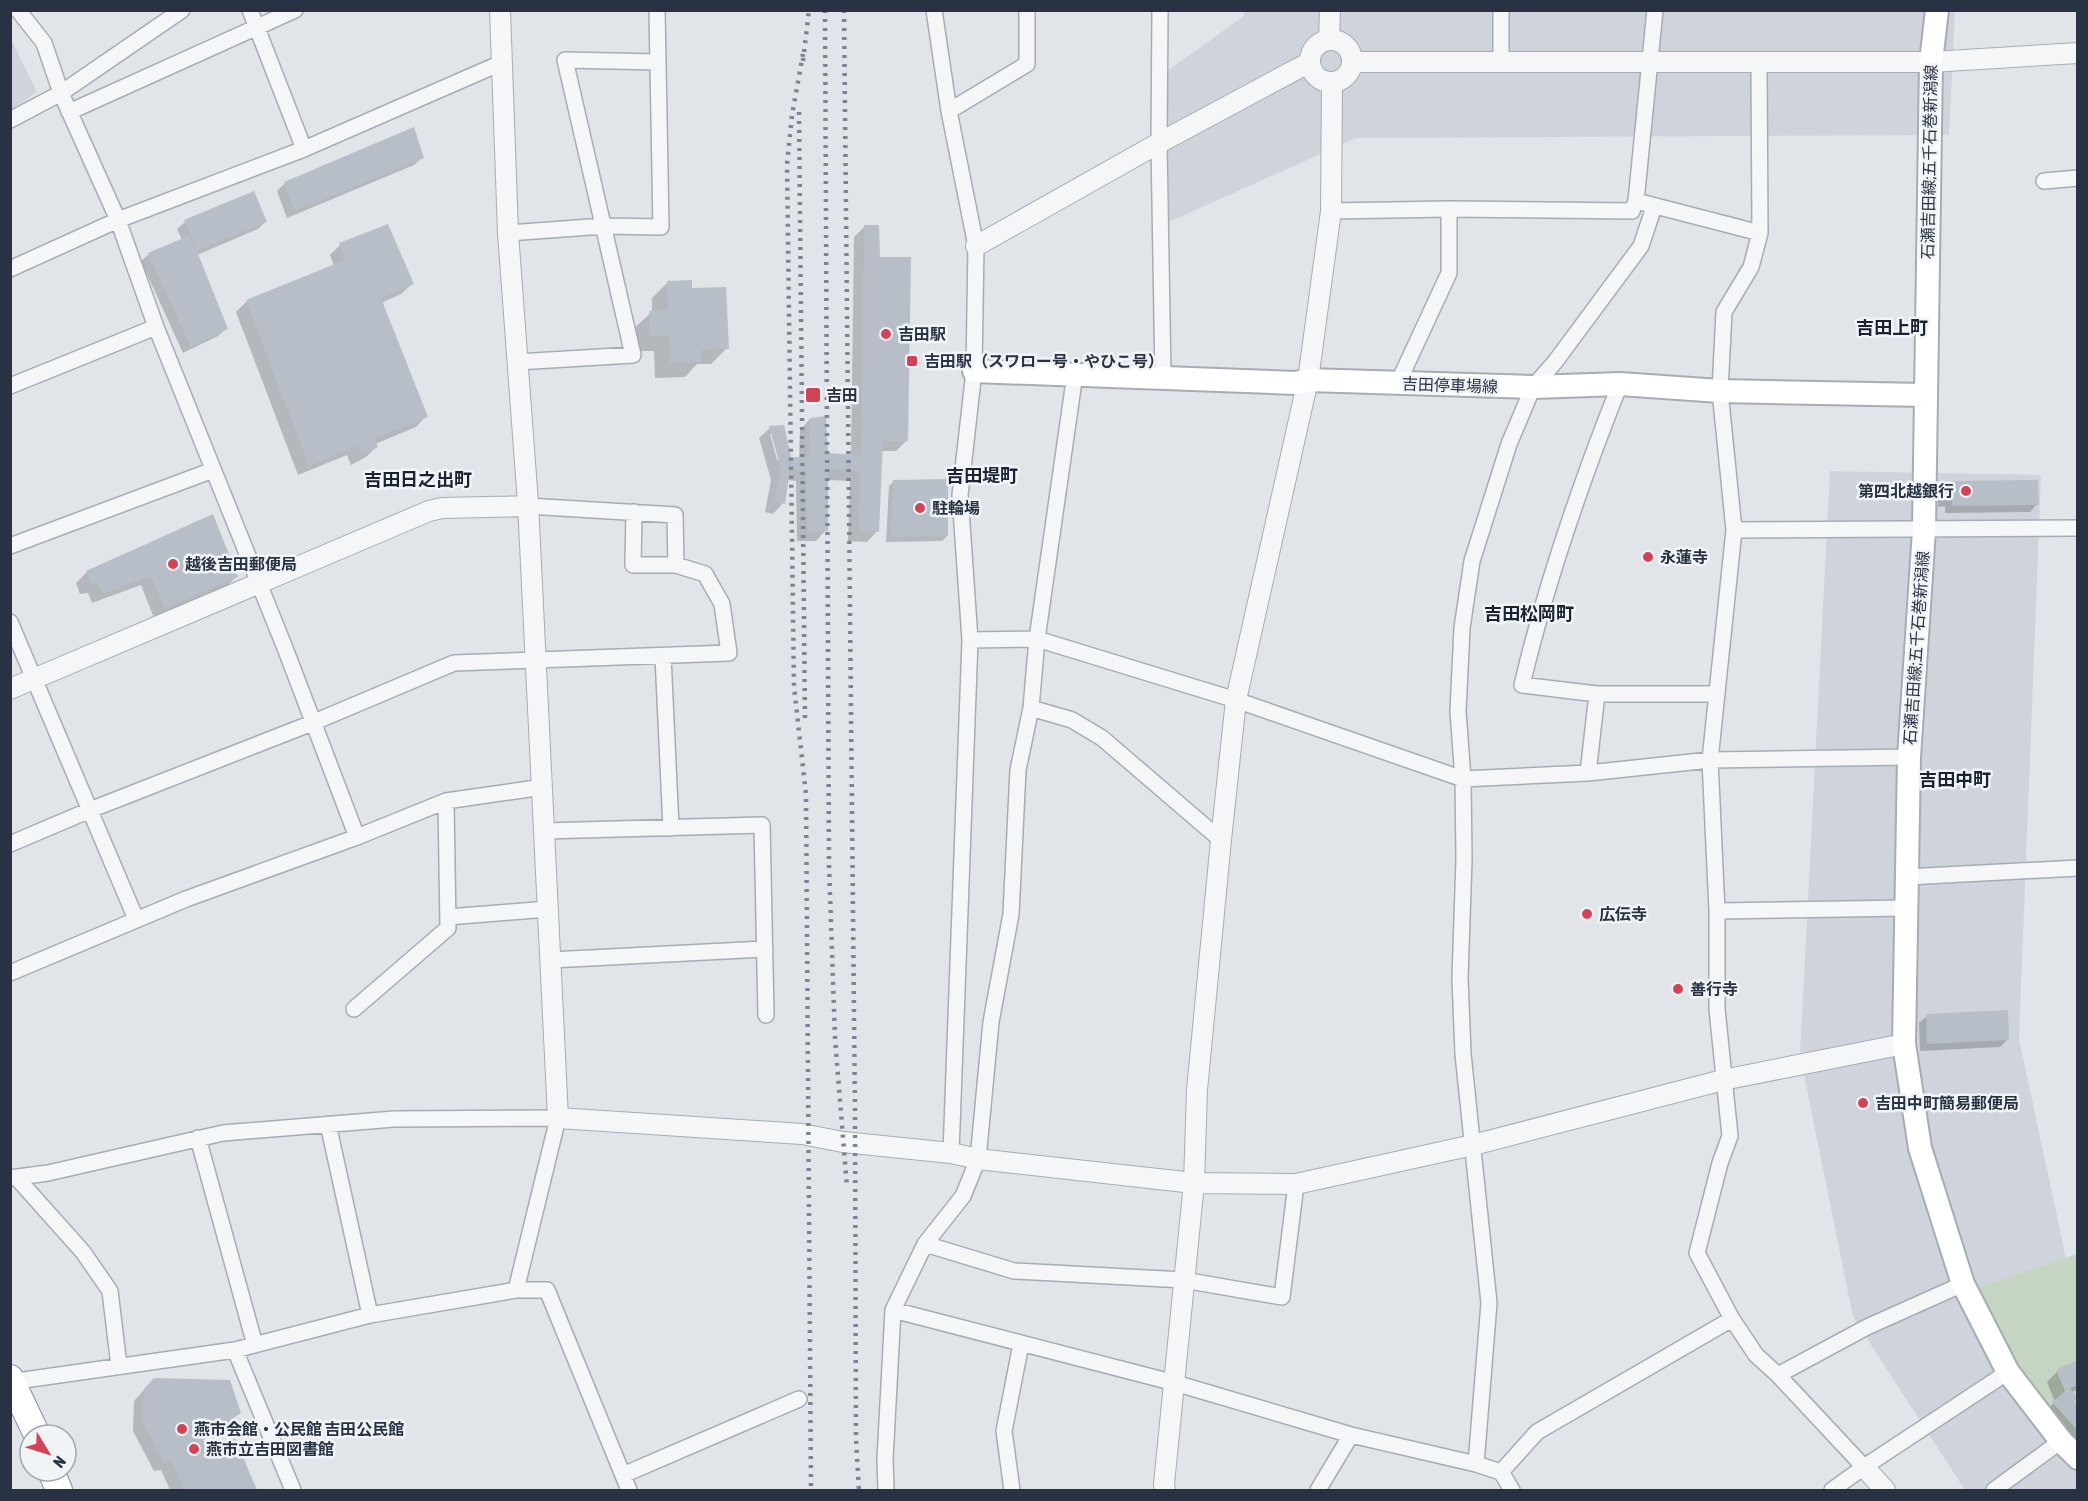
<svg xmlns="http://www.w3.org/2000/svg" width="2088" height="1501" font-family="'Asap Condensed','Noto Sans JP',sans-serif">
	<rect width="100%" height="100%" fill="#e1e5ea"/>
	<!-- built -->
	<path fill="#cfd4dc" d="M1244 11H1955L1949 135 1356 138 1169 222 1167 71 1244 16Z
		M10 37 37 92 11 110H10Z
		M1830 471 2041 475 2019 1039 2066 1258 1976 1288 2017 1367 2077 1443V1490H1965L1853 1317 1800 1055Z"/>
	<!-- green -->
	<path fill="#c6d4c2" d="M2077 1254V1443L2017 1367 1976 1288Z"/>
	<!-- shadow -->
	<path fill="#0003" fill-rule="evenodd" d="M422 158 414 165 287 218 277 191 285 183Z
		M185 222H265L258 229 197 255 226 329 218 336 183 353 141 261 149 254 182 240 177 229Z
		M864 227 878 259 907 440 896 451H881L877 531 867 542 848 541 850 481 827 480 826 530 816 541H797L796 481 787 480 783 503 773 514 765 512 771 480 759 438 770 428 790 458H799L800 430 810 419 827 454 851 456 854 237ZM773 433 779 460H777L770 434Z
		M340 245 412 284 401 294 381 303 426 416 416 427 375 444 376 447 366 457 351 465 347 455 298 475 236 312 246 302 334 266 330 255Z
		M668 282 690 289 727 348 711 364H697L685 377 655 378 654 351H635L634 328 652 312V298Z
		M894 481 947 536 942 541 886 542 889 486Z
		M1952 483 2037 504 2030 512 1945 513V506L1938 507V499Z
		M87 572 236 577 226 587 154 618 141 585 92 603 88 593 80 594 76 583Z
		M1927 1016 2008 1039 2000 1047 1920 1051 1919 1023Z
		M2078 1362V1389L2072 1392V1401L2078 1410V1453L2043 1413 2055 1402 2047 1382 2057 1372Z
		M154 1379 239 1412 229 1423 202 1441 206 1452 234 1440 255 1490H170L161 1470 154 1471 133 1431 134 1401Z"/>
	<!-- building -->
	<path fill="#b8bec8" d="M414 127 424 158 295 211 284 182Z
		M254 191 267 222 197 251 228 329 191 347 148 253 188 236 197 251 184 220Z
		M388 224 414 284 381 298 428 417 375 439 378 447 362 455 357 446 309 466 246 300 345 260 339 243Z
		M864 225H879L880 257H911L908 441H883L879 532 858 531 860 471 828 469V531H807L806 471 790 470 785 504 774 502 781 469 769 426 784 425 791 457H809L810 418 826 416 828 453 861 455Z
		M692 280V288L726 287 729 349 701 350 702 362 670 363 669 336H650L649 311 668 310 667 281Z
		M948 479V536L890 537 893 480Z
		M2038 480 2039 505 1952 506V499H1945V490H1951V481Z
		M213 514 238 577 165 609 151 576 103 594 98 583 91 584 86 571Z
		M2008 1010 2009 1040 1927 1044 1926 1014Z
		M2078 1360V1385L2070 1388 2077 1397 2074 1401 2078 1407V1431L2052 1402 2065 1391 2056 1370Z
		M154 1378 230 1380 241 1413 203 1439 207 1450 235 1438 257 1490H184L172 1460 164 1462 142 1420 144 1389Z"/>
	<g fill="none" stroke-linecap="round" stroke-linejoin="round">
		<!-- minor casing -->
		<g stroke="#a6acb5" stroke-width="18">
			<path id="minor" d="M18 10 44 43 61 93 118 220 156 327 285 648 357 837
				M250 10 304 149
				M934 10 949 111 976 246 974 371 960 495 970 640 951 1153
				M1160 10 1159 143 1163 377
				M1501 61V10
				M1759 62 1760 233 1751 267 1724 312 1720 391 1734 530 1710 760 1717 911V1009L1730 1136 1720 1163 1697 1253 1732 1319 1756 1355 1778 1375 1864 1467
				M949 111 1027 64V10
				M69 112 295 10
				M10 120 61 93 182 10
				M2044 181 2078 178
				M1644 203 1760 233
				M1331 211 1449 209 1632 211 1636 201 1655 10
				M508 233 604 226 661 227 657 10
				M10 269 118 220 304 149 501 63
				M517 362 633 355 565 60 658 62
				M1398 383 1449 273V209
				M1620 384C1581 482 1546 583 1522 685L1597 694H1716
				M10 386 156 327
				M528 506 675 515 676 565H633L634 512
				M1734 530 2078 528
				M10 546 213 470
				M10 622 136 919
				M970 640 1037 639 1236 700 1463 779 1588 773 1710 760 1909 757
				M663 656 671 828
				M1031 708 1072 720 1102 738 1221 840
				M1588 773 1597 694
				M544 831 762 825 766 1015
				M10 844 90 810 312 723 454 663 729 653 722 604 705 574 676 565
				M1906 877 2078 868
				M1717 911 1907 908
				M448 917 548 909
				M551 960 765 949
				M10 973 186 899 357 837 446 801 543 787
				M354 1009 448 928 446 801
				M328 1124 370 1315
				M198 1138 255 1345
				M16 1177 83 1252 110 1291 119 1366
				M10 1178 48 1173 223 1133 394 1119 558 1118 516 1290
				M925 1244 1014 1271 1184 1280 1282 1297 1296 1184
				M893 1310 925 1244 963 1196 978 1159 991 1022 1011 914 1018 770 1031 708 1037 639 1075 374
				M235 1350 293 1490
				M1778 1375 1867 1327 1963 1284
				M10 1382 235 1350 370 1315 516 1290H547L629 1490
				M1476 1464 1489 1303 1463 1054 1460 978 1464 859 1463 779 1458 711 1462 628 1472 561 1509 444 1533 387 1555 362 1641 246 1654 207
				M1501 1472 1537 1432 1732 1319
				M623 1475 799 1399
				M886 1490 885 1459 893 1310 1175 1383 1351 1435 1476 1464 1501 1472 1512 1490
				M1012 1490 1004 1431 1021 1344
				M1318 1490 1351 1435
				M1832 1490 1864 1467 2008 1372
				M1994 1490 2061 1441"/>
		</g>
		<!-- tertiary casing -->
		<g stroke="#a6acb5" stroke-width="22">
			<path id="tertiary" d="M500 10 508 233 528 503 558 1118 802 1134 843 1142 951 1153 978 1159 1194 1183 1296 1184 1473 1145 1723 1080 1904 1044
				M1310 61a21 21 0 1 1 42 0a21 21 0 1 1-42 0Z
				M1329 40 1330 10
				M1352 62H1931L2078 53
				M976 246 1159 143 1310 62
				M10 689 429 511 442 508 528 506
				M1864 1467 1885 1490
				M1165 1490 1164 1484 1194 1183 1197 1090 1221 840 1236 700 1308 380 1331 211 1332 83"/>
		</g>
		<!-- secondary casing -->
		<g stroke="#a6acb5" stroke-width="26">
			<path id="secondary" d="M1937 10 1931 62 1924 530 1909 757 1904 1044 1920 1148 1963 1284 2008 1372 2061 1441 2078 1458
				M974 371 1296 383 1308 380 1533 387 1620 384 1720 391 1925 395"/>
		</g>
		<!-- trunk casing -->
		<g stroke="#8892a1" stroke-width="28">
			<path id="trunk" d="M10 1378 37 1435
				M51 1471 59 1490"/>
		</g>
		<!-- minor -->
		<use href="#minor" stroke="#f4f6f8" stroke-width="15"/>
		<!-- tertiary -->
		<use href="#tertiary" stroke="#f4f6f8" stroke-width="20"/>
		<!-- secondary -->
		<use href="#secondary" stroke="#fff" stroke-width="22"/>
		<!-- trunk -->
		<use href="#trunk" stroke="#fff" stroke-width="26"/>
		<!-- rail -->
		<path stroke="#7a8494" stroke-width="4.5" stroke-dasharray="3 6" stroke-linecap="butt" d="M825 10 829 864 835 1038 847 1187
			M844 10 855 1112 856 1440 859 1490
			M803 54 792 115 787 164 794 686 806 795 811 1490
			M803 61 809 10
			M799 112 805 721"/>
	</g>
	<!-- markers -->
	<g fill="#d34357" stroke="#f1f4f7" stroke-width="2">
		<circle cx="886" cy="334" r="6"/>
		<rect x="906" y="355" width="12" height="12" rx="3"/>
		<rect x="805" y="387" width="16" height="16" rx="3"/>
		<circle cx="1966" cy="491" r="6"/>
		<circle cx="920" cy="508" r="6"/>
		<circle cx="1648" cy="557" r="6"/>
		<circle cx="173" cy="564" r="6"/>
		<circle cx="1587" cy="914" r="6"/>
		<circle cx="1678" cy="989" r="6"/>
		<circle cx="1863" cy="1103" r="6"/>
		<circle cx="182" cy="1429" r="6"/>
		<circle cx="194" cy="1449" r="6"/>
	</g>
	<g text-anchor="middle" stroke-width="5" stroke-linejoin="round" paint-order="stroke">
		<!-- street labels -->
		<g font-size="16" fill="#293243" stroke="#f1f4f7">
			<text transform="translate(1929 162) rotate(-89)" y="6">石瀬吉田線;五千石巻新潟線</text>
			<text transform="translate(1450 385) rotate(2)" y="6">吉田停車場線</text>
			<text transform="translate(1916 648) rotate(-86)" y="6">石瀬吉田線;五千石巻新潟線</text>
		</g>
		<!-- poi labels -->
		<g font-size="16" font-weight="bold" fill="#293243" stroke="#f1f4f7" text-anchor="start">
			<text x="898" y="340">吉田駅</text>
			<text x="924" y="367">吉田駅（スワロー号・やひこ号）</text>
			<text x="826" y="401">吉田</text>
			<text x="1954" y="497" text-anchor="end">第四北越銀行</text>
			<text x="932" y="514">駐輪場</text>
			<text x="1660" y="563">永蓮寺</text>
			<text x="185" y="570">越後吉田郵便局</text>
			<text x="1599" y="920">広伝寺</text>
			<text x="1690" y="995">善行寺</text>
			<text x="1875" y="1109">吉田中町簡易郵便局</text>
			<text x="194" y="1435">燕市会館・公民館 吉田公民館</text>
			<text x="206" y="1455">燕市立吉田図書館</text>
		</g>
		<!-- neighbourhood labels -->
		<g font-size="18" font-weight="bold" fill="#1b2333" stroke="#f1f4f7">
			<text x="1892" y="334">吉田上町</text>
			<text x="982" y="482">吉田堤町</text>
			<text x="418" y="486">吉田日之出町</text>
			<text x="1529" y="620">吉田松岡町</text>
			<text x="1955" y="786">吉田中町</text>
		</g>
	</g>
	<!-- border -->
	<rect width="2088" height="1501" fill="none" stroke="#293243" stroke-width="24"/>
	<!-- north arrow -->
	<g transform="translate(48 1453) rotate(128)"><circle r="28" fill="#f1f4f7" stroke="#a1a6af" stroke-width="1.5"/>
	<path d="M0-4.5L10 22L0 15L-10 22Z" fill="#d34357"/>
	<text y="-9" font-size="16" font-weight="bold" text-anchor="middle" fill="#293243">N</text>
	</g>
</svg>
